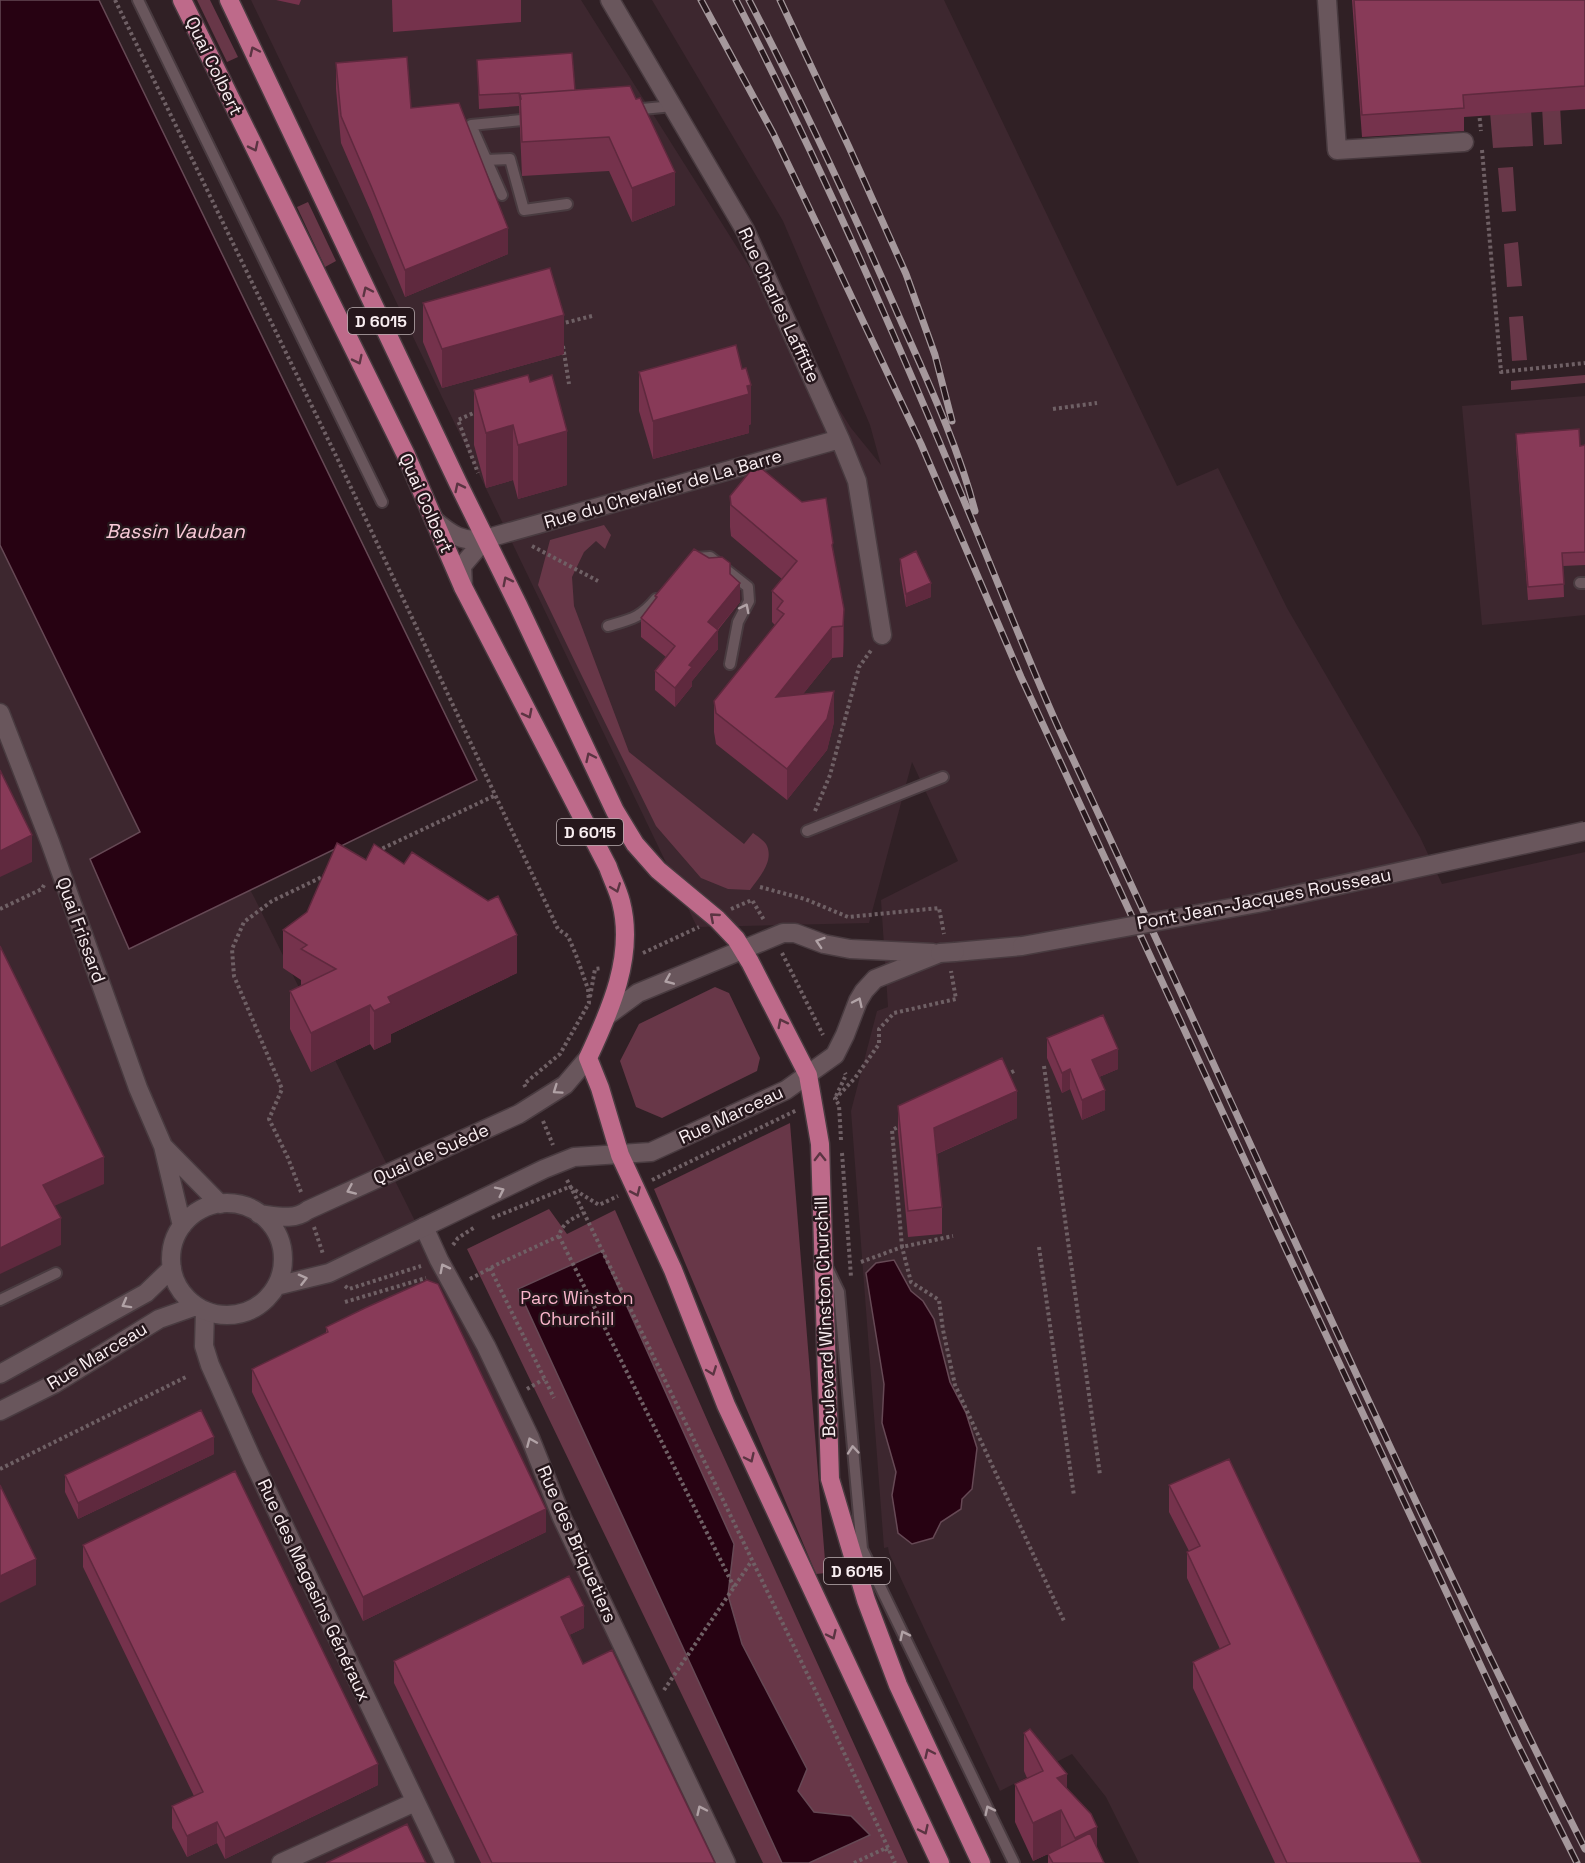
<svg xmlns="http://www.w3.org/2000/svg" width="1585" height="1863" font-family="'Space Grotesk',sans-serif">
	<rect width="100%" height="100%" fill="#302025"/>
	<!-- built -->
	<path fill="#3d272f" d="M251 0H581L851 428 881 465 870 425 783 221 652 0H944L1177 486 1218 468 1287 608 1420 837 1442 884 1585 852V1863H1139L1106 1797 1072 1754 1000 1791 889 1553 888 1547 884 1548 851 1111 877 1011 888 1007 881 900 958 861 912 762 869 923 697 927Z
		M1585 396V615L1482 625 1462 406Z
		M0 423 254 897 734 1863H0Z"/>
	<!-- green -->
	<path fill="#683748" d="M197 0H210L238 57 227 62Z
		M1560 105 1562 144 1544 145 1542 106Z
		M1531 109 1533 146 1493 148 1490 112Z
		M1513 167 1516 211 1502 212 1498 168Z
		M308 202 336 261 325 267 297 207Z
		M1518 242 1522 286 1507 287 1504 244Z
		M1523 316 1527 360 1512 361 1509 317Z
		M1585 375V383L1511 390V381Z
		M604 525 611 535 605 549 596 541 584 552 572 577 574 606 629 752 744 844 753 833C757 836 765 841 767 846 774 862 758 879 750 890L728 889 701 878 656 826 581 674 538 585 550 540Z
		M715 987 729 993 760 1058 757 1071 662 1118 636 1107 620 1061 639 1024Z
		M790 1123 826 1573 816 1574 654 1189Z
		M549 1209 567 1234 615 1210 712 1431 908 1863H763L467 1249Z"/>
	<!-- water -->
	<path fill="#270212" stroke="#664955" stroke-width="1.5" d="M0 0H99L477 780 129 949 90 859 140 832 0 545Z
		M602 1251 734 1544 728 1595 742 1644 807 1769 798 1791 814 1812 851 1816 870 1835 809 1863H782L518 1289Z
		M894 1260 911 1291 923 1301 934 1319 950 1382 966 1413 977 1448 972 1489 962 1499 961 1509 941 1522 933 1538 912 1544 898 1533 892 1495 896 1472 882 1423 884 1384 866 1273 876 1263Z"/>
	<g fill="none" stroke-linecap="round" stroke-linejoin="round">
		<!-- lane casing -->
		<g stroke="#493b40" stroke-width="14">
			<path id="lane" d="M138 0 382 502
				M632 110 673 106
				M486 160 510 159 524 210 567 204
				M502 195 471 125 532 119
				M696 558 710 557 748 587 749 601 738 622 730 664
				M1580 583H1585
				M608 626C632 619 640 618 656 599
				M807 831 943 777
				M828 1269 839 1292 862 1549 1014 1863
				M0 1300 56 1273"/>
		</g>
		<!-- street casing -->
		<g stroke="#493b40" stroke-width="21">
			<path id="street" d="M610 0 745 230 840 439 857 481 882 635
				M1327 0 1337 150 1464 142
				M434 520C450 534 463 543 485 539L840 439
				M463 587 462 566 485 539
				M424 1227 439 1260 486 1346 530 1438 562 1518 726 1863
				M205 1311 204 1346 210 1365 252 1459 445 1863
				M281 1863 415 1802"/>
		</g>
		<!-- secondary casing -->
		<g stroke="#493b40" stroke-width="21">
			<path id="secondary" d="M0 713 50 842 138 1088 163 1146 182 1226
				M955 952 1022 946
				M608 1015 638 993 783 933H795L824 944 850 949 933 953
				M163 1146 220 1204
				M171 1259a56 56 0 1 1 112 0a56 56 0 1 1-112 0Z
				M259 1214C276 1216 294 1221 308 1210L519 1114 565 1085 588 1058
				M276 1286 329 1273 544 1169 574 1157 651 1152 786 1090 835 1055 845 1035 858 1001 864 991 875 979 940 953
				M0 1374 146 1293 172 1268
				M0 1411 54 1384 159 1319 196 1306"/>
		</g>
		<!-- primary casing -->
		<g stroke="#493b40" stroke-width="21">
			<path id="primary" d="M182 0 406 455 463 587 608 867C612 879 618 890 621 902 635 956 610 1011 588 1058L600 1088 620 1155 673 1270 726 1405 940 1863
				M229 0 458 483 518 605 615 811 635 844 658 870 717 919 736 939 750 962 808 1075 820 1144 830 1479 866 1600 898 1685 981 1863"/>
		</g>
		<!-- path -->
		<path stroke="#6f6065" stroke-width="4" stroke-dasharray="3 3" stroke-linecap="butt" d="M115 0 339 462 558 929 568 936 576 955 588 989 589 1003 560 1054 524 1084 526 1088
			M1479 112 1481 131
			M1482 150 1501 372 1585 363
			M560 324 592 316
			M563 346 569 384
			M1053 409 1097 403
			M478 411 458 420 478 473
			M532 546 598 581
			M815 811 830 775 859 667 872 649
			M377 851 496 795
			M760 887 805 899 848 917 939 908 944 934
			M0 909 42 889 45 883
			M731 909 752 900 764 920
			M643 953 699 927
			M782 953 823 1035
			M590 997 595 969 602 968
			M1044 1066 1100 1475
			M1006 1075 1016 1070
			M836 1096 846 1075 845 1073
			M543 1121 553 1145
			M902 1125 892 1130 902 1247 953 1236
			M841 1140 839 1105 835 1099 855 1078 879 1044V1029L894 1013 956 999 951 971
			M842 1153 851 1277
			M567 1180 584 1213 815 1690 895 1863
			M652 1180 797 1110
			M570 1187 599 1205 618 1196
			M301 1192 288 1158 269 1119 282 1089 234 976 232 949 244 922 272 901 324 876
			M492 1218 569 1187
			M314 1227 323 1254
			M559 1236 734 1587
			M453 1245 458 1238 475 1227
			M1039 1247 1074 1496
			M861 1262 902 1247 911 1282 939 1300 943 1330 955 1385 1064 1621
			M490 1268 554 1398
			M470 1279 498 1264 559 1236C562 1223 573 1218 584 1213
			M345 1286 349 1289 421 1266
			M345 1302 426 1278
			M527 1389 544 1379
			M0 1469 188 1376
			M664 1690 751 1562
			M854 1863 886 1848 887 1851"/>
		<!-- lane -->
		<use href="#lane" stroke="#69565c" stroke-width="10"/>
		<!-- street -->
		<use href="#street" stroke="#69565c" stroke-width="18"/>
		<!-- secondary -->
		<use href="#secondary" stroke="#69565c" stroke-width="18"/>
		<!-- primary -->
		<use href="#primary" stroke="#be6a8a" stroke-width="18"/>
		<!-- rail casing -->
		<g stroke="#a5989c" stroke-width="7">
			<path id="rail" d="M701 0 773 133 835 262 921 444 1021 677 1277 1230 1515 1739 1577 1863
				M736 0C823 169 899 344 972 520 1001 590 1028 660 1059 729 1234 1103 1399 1481 1585 1849
				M749 0C802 102 851 207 897 312 926 378 957 442 975 511
				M780 0 849 147 906 274 935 355 952 421"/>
		</g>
		<!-- rail -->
		<use href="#rail" stroke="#26171c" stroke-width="4.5" stroke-dasharray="14" stroke-linecap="butt"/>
		<!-- secondary-bridge casing -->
		<g stroke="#493b40" stroke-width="21" stroke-linecap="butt">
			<path id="secondary-bridge" d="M1022 946 1258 903 1585 831
				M940 953 955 952"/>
		</g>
		<!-- secondary-bridge -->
		<use href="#secondary-bridge" stroke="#69565c" stroke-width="18"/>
	</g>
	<!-- wall -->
	<path fill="#75324c" d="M276 0H301L299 5Z
		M392 0H521V22L393 32Z
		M1352 0H1585V109L1464 117V131L1362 137Z
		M477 60 575 90 675 205 632 222 609 171 522 176 519 106 479 109Z
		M336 63 411 108 508 254 405 297 371 212 341 143 336 89Z
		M423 303 564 354 442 388 423 342Z
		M742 369 751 424 749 425V433L653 459 639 411V372Z
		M528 375 567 485 518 499 513 480 486 488 474 445V390Z
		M1516 434 1580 446 1585 445V565L1563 566 1564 597 1528 600 1516 447Z
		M730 496 833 553 844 609 843 657 832 658 803 694 834 722 827 750 787 800 716 744 714 732V701L775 625 772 622V591L782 579 731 536 730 527Z
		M900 559 931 597 906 607 900 572Z
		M730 574 740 602 718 630V649L692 681V686L675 707 655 690V671L666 657 641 637V618L655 601V596Z
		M283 930 517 973 391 1034V1042L374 1050 370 1044 311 1072 290 1029V991L301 986V980L283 968Z
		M1047 1038 1118 1069 1099 1077 1105 1110 1082 1120 1070 1089 1062 1093 1047 1058Z
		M898 1106 1017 1118 937 1154 942 1207V1234L908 1237 898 1132Z
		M326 1327 546 1532 363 1621 252 1392V1369L326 1333Z
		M214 1454 78 1519 65 1492V1475Z
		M1169 1485 1421 1863H1275L1193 1688V1662L1220 1649 1187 1578V1552L1189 1551 1169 1512Z
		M83 1545 378 1785 225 1859 217 1843 187 1857 172 1828V1806L194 1796 83 1567Z
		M584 1628 569 1635 583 1664 715 1863H481L394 1683V1661Z
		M1024 1733 1067 1788 1104 1863H1048V1854L1033 1861 1015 1822V1784L1027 1778 1024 1771Z"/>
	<!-- shaded-wall -->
	<path fill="#5f293e" d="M675 172V205L632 222V188Z
		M508 228V254L405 297V270Z
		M564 315V354L442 388V349Z
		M751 385V424L749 425V433L653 459V421Z
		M513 425V480L486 488V433Z
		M567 431V485L518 499V445Z
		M740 583V602L708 641V622Z
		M931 583V597L906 607V594Z
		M844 609V640L843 657V626Z
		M832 627V658L776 728V697Z
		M718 630V649L692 681V686L675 707V688L689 665Z
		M834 691V722L827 750 787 800V769Z
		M32 835V862L0 877V851Z
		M517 935V973L391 1034V1042L374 1050V1011L388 997Z
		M370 1005V1044L311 1072V1033Z
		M1118 1049V1069L1092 1080V1060Z
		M1070 1069V1089L1062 1093V1073Z
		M1105 1090V1110L1082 1120V1100Z
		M1017 1091V1118L934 1155V1128Z
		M104 1157V1184L43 1211V1185Z
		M61 1218V1245L0 1274V1248Z
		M214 1437V1454L78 1519V1503Z
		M546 1509V1532L363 1621V1597Z
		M36 1559V1585L0 1603V1576Z
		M584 1606V1628L561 1639V1617Z
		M378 1764V1785L225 1859V1838Z
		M1067 1774V1812L1061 1810V1848L1033 1861V1823L1057 1778Z
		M217 1822V1843L187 1857V1836Z
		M1097 1827V1863H1075V1838Z"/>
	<!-- building -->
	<path fill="#883a58" stroke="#5f293e" stroke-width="1.5" d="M1354 0H1585V86L1463 95 1464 108 1362 115Z
		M572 53 575 90 520 94 521 99H520L519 93 479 95 477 60Z
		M407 57 411 108 459 103 508 228 405 270 371 186 341 116 336 63Z
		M630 86 636 99 640 98 675 172 632 188 609 137 522 142 520 94Z
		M550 268 564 315 442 349 423 303Z
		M736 345 742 369 746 368 751 385 747 386 749 394 653 421 639 372Z
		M528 375 530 382 552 375 567 431 518 445 513 425 486 433 474 390Z
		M1579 429 1580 446 1585 445V552L1562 553 1564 584 1528 587 1516 434Z
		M761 468 802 502 826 498 833 543 832 545 844 609 843 626 832 627 776 697 834 691 827 719 787 769 716 713 714 701 784 614 777 609 783 601 772 591 797 561 731 505 730 496 752 469Z
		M694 549 709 558 722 557 730 563V574L740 583 708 622 718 630 689 665 692 667 675 688 655 671 675 646 641 618 657 597 655 596Z
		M916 551 931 583 906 594 900 559Z
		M0 770 32 835 0 851Z
		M337 843 366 860 374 844 404 864 412 852 488 901 498 896 517 935 388 997 391 1003 374 1011 370 1005 311 1033 290 991 336 969 301 949 307 945 283 930 307 912Z
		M0 946 104 1157 43 1185 61 1218 0 1248Z
		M1103 1015 1118 1049 1092 1060 1105 1090 1082 1100 1070 1069 1062 1073 1047 1038Z
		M1002 1058 1017 1091 934 1128 942 1207 908 1211 898 1106Z
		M427 1280 438 1284 546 1509 363 1597 252 1369 328 1332 326 1327 365 1308Z
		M201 1410 214 1437 78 1503 65 1475Z
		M1229 1459 1421 1863H1287L1193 1662 1230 1644 1187 1552 1200 1546 1169 1485Z
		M235 1471 378 1764 225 1838 217 1822 187 1836 172 1806 203 1792 83 1545Z
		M0 1485 36 1559 0 1576Z
		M569 1576 584 1606 561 1617 583 1664 612 1650 715 1863H492L394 1661Z
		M1030 1729 1067 1774 1057 1778 1091 1814 1097 1827 1075 1838 1061 1810 1033 1823 1015 1784 1043 1771 1024 1733Z
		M407 1824 426 1863H326Z
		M1090 1833 1104 1863H1053L1048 1854Z"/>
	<!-- one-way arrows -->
	<defs><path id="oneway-chevron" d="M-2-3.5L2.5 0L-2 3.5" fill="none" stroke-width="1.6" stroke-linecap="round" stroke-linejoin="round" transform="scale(1.5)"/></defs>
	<g stroke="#5b3442">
		<use href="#oneway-chevron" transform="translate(254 51) rotate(-115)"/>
		<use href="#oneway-chevron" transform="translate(254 147) rotate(64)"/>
		<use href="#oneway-chevron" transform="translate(367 291) rotate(-115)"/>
		<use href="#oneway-chevron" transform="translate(358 360) rotate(64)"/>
		<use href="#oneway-chevron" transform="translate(459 487) rotate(-116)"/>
		<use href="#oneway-chevron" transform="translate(507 581) rotate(-117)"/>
		<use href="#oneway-chevron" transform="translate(528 714) rotate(63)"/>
		<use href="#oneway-chevron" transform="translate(590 757) rotate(-115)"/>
		<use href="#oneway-chevron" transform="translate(616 888) rotate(69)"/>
		<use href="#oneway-chevron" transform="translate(714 917) rotate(-139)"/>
		<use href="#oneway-chevron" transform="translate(782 1023) rotate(-117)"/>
		<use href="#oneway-chevron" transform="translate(820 1157) rotate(-91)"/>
		<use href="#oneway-chevron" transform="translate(636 1192) rotate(66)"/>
		<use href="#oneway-chevron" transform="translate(712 1371) rotate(69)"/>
		<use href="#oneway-chevron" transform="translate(750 1458) rotate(65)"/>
		<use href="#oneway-chevron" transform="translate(832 1635) rotate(65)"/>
		<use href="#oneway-chevron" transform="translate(929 1753) rotate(-115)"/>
		<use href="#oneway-chevron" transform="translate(924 1830) rotate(65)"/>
	</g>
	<g stroke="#b1a2a6">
		<use href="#oneway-chevron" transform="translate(745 608) rotate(-63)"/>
		<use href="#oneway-chevron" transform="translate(820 942) rotate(-162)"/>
		<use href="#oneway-chevron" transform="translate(669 980) rotate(157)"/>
		<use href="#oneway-chevron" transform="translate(858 1002) rotate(-65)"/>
		<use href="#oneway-chevron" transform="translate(557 1090) rotate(145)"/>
		<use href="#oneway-chevron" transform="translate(351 1190) rotate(156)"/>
		<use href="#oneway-chevron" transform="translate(500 1191) rotate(-26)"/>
		<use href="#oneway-chevron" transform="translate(444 1268) rotate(-117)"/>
		<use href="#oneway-chevron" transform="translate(303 1279) rotate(-14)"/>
		<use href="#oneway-chevron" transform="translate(126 1304) rotate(151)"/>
		<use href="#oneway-chevron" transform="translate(531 1442) rotate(-113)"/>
		<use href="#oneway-chevron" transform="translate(853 1450) rotate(-95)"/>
		<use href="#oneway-chevron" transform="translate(904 1635) rotate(-116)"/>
		<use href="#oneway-chevron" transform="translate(701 1810) rotate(-115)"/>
		<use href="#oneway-chevron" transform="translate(989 1810) rotate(-116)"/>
	</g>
	<g text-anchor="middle" stroke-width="5" stroke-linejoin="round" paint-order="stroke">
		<!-- shield labels -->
		<g fill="#26171c" stroke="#baaeb1" stroke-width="1.5">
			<rect x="348" y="308" width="66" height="26" rx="4.5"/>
			<rect x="557" y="819" width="66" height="26" rx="4.5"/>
			<rect x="824" y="1558" width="66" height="26" rx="4.5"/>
		</g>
		<g font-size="16" font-weight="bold" fill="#f9eef1">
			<text x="381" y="327">D 6015</text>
			<text x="590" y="838">D 6015</text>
			<text x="857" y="1577">D 6015</text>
		</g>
		<!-- street labels -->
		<g font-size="18" fill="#f9eef1" stroke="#26171c">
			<text transform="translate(214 66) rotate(64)" y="6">Quai Colbert</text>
			<text transform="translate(779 305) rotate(65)" y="6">Rue Charles Laffitte</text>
			<text transform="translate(663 489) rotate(-16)" y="6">Rue du Chevalier de La Barre</text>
			<text transform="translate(426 503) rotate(66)" y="6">Quai Colbert</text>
			<text transform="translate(1264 899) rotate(-11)" y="6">Pont Jean-Jacques Rousseau</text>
			<text transform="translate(81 930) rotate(70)" y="6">Quai Frissard</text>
			<text transform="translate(731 1115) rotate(-25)" y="6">Rue Marceau</text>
			<text transform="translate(431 1154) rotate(-24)" y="6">Quai de Suède</text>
			<text transform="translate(825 1317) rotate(-92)" y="6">Boulevard Winston Churchill</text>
			<text transform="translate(97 1356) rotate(-31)" y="6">Rue Marceau</text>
			<text transform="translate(577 1544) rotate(66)" y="6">Rue des Briquetiers</text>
			<text transform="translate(314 1590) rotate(65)" y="6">Rue des Magasins Généraux</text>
		</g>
		<!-- park labels -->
		<g font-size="18" fill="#fab5cb" stroke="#26171c">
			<text x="577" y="1304">Parc Winston<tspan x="577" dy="21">Churchill</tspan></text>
		</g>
		<!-- water labels -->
		<g font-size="20" font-style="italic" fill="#f9cad8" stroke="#26171c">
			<text x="175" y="538">Bassin Vauban</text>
		</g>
	</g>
</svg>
